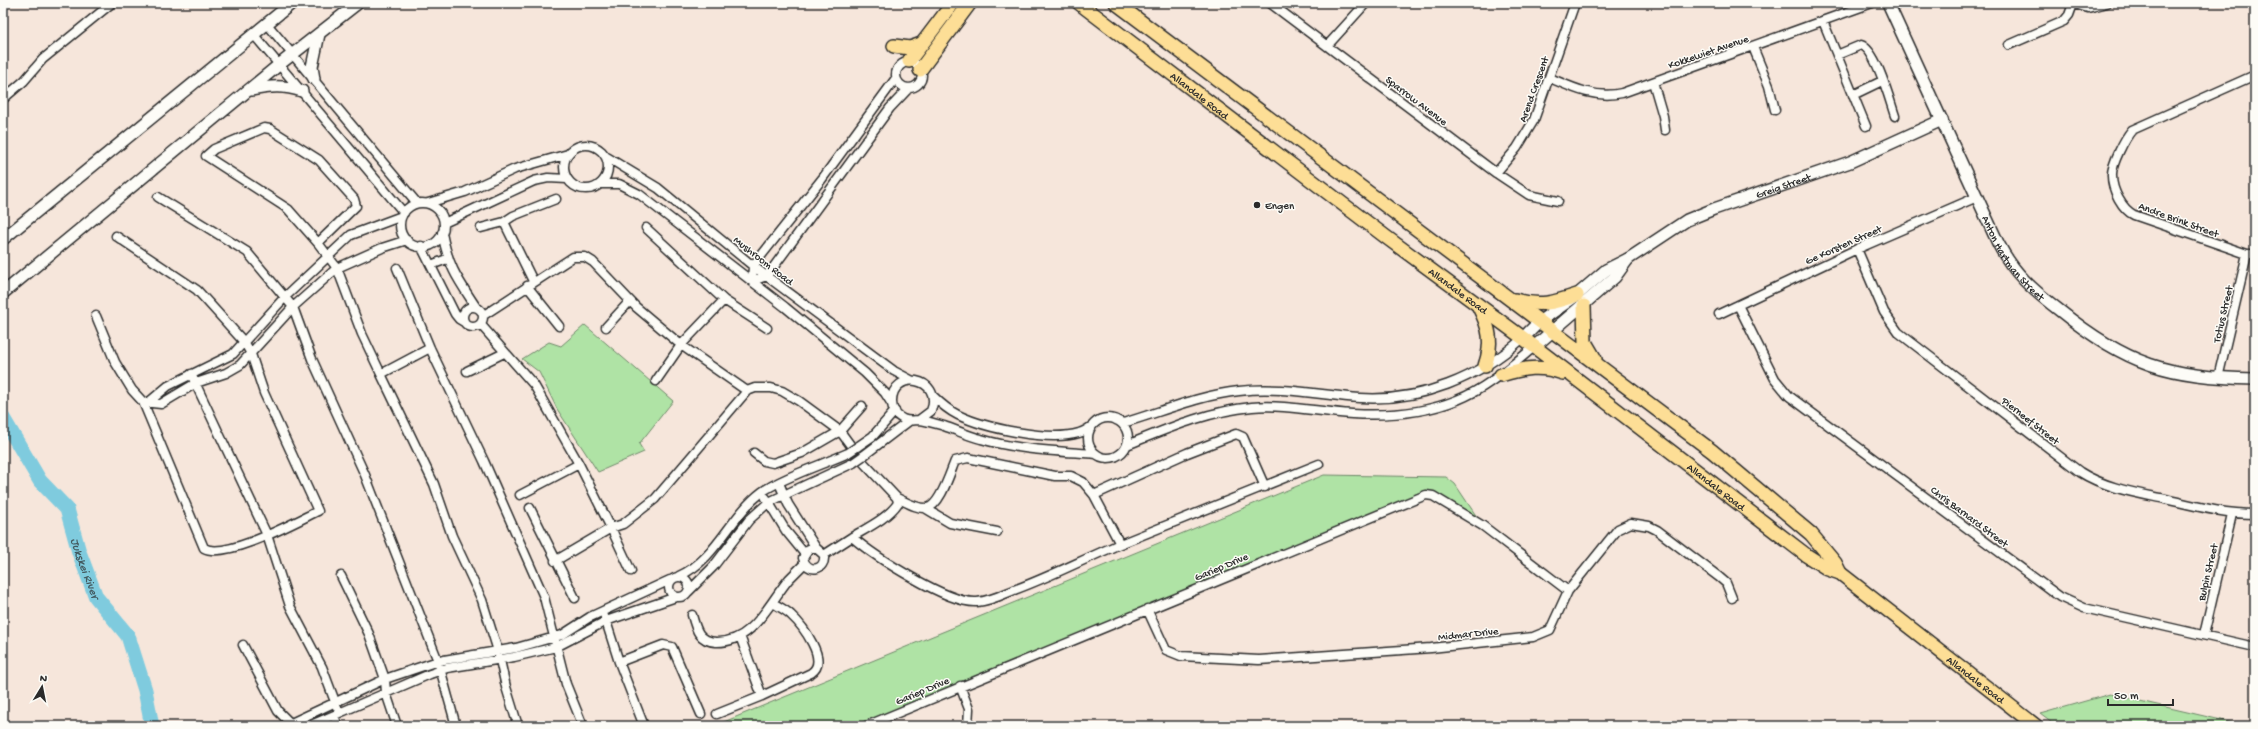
<svg xmlns="http://www.w3.org/2000/svg" width="2258" height="729" font-family="'Gochi Hand',sans-serif">
	<rect width="100%" height="100%" fill="#f6e6db"/>
	<filter id="ink" filterUnits="userSpaceOnUse"><feTurbulence type="fractalNoise" baseFrequency=".025" numOctaves="2"/><feDisplacementMap in="SourceGraphic" scale="8" xChannelSelector="R" yChannelSelector="G"/><feConvolveMatrix kernelMatrix="1 2 1 2 8 2 1 2 1" color-interpolation-filters="sRGB"/></filter>
	<g filter="url(#ink)">
		<!-- green -->
		<path fill="#afe3a5" stroke="#6d8768" d="M585 325 673 401 639 444 644 452 598 472 557 409 539 372 522 359 549 342 561 346Z
			M1324 475 1446 477 1455 484 1483 526 1423 495 864 726H714Z
			M2110 694 2234 723 2255 724V726H2056L2040 714Z"/>
		<g fill="none" stroke-linecap="round" stroke-linejoin="round">
			<!-- river -->
			<path stroke="#7fcbde" stroke-width="15" id="s1" d="M3 418 40 481 67 509 79 552 96 597 128 636 145 690 152 726"/>
			<!-- minor casing -->
			<g stroke="#2b2b2b" stroke-width="11">
				<path id="minor" d="M1270 3 1496 173 1529 195 1558 201
					M2072 3 2088 8 2107 3
					M1823 21 1866 126
					M267 24 417 203
					M254 35 404 213
					M2009 45 2064 21 2069 15 2073 4
					M1327 46 1366 3
					M1753 47 1769 86 1775 110
					M1837 55 1861 45C1876 49 1890 101 1895 116
					M896 75a13 13 0 1 1 26 0a13 13 0 1 1-26 0Z
					M2255 75 2132 130C2125 138 2111 165 2112 176 2112 190 2122 209 2134 215L2247 254H2255
					M896 78 822 179 753 266 752 281 767 276 890 108 909 88
					M1550 78C1573 88 1596 99 1622 93L1872 3
					M1653 82 1663 116 1665 130
					M1853 95 1882 81
					M3 99 24 81 43 59 112 3
					M564 167a22 22 0 1 1 44 0a22 22 0 1 1-44 0Z
					M605 156 658 188 753 266 894 371 911 380
					M1496 173 1517 148 1534 120 1575 3
					M600 184H619L639 194 785 307 865 373 885 393 892 404
					M158 197 247 252 293 307 312 359 365 475 438 661 456 726
					M428 203 465 192 515 169 568 154
					M400 225a22 22 0 1 1 44 0a22 22 0 1 1-44 0Z
					M444 223 534 181 548 178 567 179
					M481 228 504 222
					M646 228 724 300 767 328
					M442 233C449 268 457 278 476 307
					M116 236 197 290 245 343 251 354 264 393 318 511C295 522 226 560 204 548L143 402
					M318 243 356 206 354 199 319 160 270 129 264 128 214 149 206 156 288 209 318 243 337 268 362 334 381 374 430 348
					M421 246 455 314 459 319 464 322
					M1857 249 1884 312 1898 332 2080 472C2105 488 2137 493 2165 499 2195 506 2224 514 2255 514
					M431 265 447 259
					M397 268 430 348 484 461 544 597 566 684 583 726
					M533 281 504 222 513 216 556 199
					M527 286 559 326
					M1738 305 1775 379 1789 396 2060 597 2084 608 2255 647
					M463 317a10 10 0 1 1 20 0a10 10 0 1 1-20 0Z
					M1719 314 1857 249 1977 197
					M96 316 115 362 132 390 143 402 161 404 196 383 226 373 240 365 293 307 337 268 382 248 407 240
					M481 325 534 385 579 464 611 528 623 524 655 499 747 391 681 345 636 307 593 262 585 257H573L484 315
					M606 327 630 301
					M467 371 504 353
					M191 374 267 535 290 606 322 667 337 707
					M381 374 434 484 452 536 482 600 498 651 506 687 518 726
					M2218 378 2247 254
					M656 381 681 345 724 300
					M747 391 755 388H771L782 391 799 401 840 431 862 461 897 498 898 503C888 518 867 528 852 537
					M933 396C940 403 948 410 958 415 985 428 1049 442 1079 433 1083 432 1088 429 1092 426
					M149 402 168 386 233 354 285 297 351 235 402 216
					M1088 438a20 20 0 1 1 40 0a20 20 0 1 1-40 0Z
					M919 420 931 411C944 376 891 369 892 402 892 409 896 416 903 419 909 422 914 420 920 420 928 421 936 424 944 426 956 430 969 436 981 439 1018 450 1057 451 1096 454
					M1116 420 1123 423C1161 412 1200 395 1239 391 1280 386 1320 395 1360 398 1420 402 1479 378 1523 338
					M1127 445C1167 429 1208 411 1252 407 1285 404 1318 412 1352 414 1386 416 1425 413 1457 400 1486 389 1510 367 1534 347
					M857 447 873 436 895 411
					M754 453 764 461 773 463 802 453 840 431 862 406
					M863 456 909 421
					M779 483 788 504 816 548 824 555C826 571 807 574 803 558L809 549 816 548
					M520 495 579 464
					M1094 495 1120 544 1319 464
					M766 498 786 531 804 553
					M897 498C906 502 917 509 927 508 940 506 950 473 955 461L968 458 1055 476H1071L1083 482 1094 495 1187 453 1236 434 1243 437 1265 487
					M530 508 575 598
					M925 508 950 523 997 532
					M824 555 852 537C874 556 948 604 977 602 990 601 1002 595 1014 590 1050 577 1084 559 1120 544
					M555 561 611 528 631 571
					M341 576 369 634 385 679 386 693 397 726
					M679 576C717 559 729 517 762 492 781 478 824 464 848 453
					M669 587a10 10 0 1 1 20 0a10 10 0 1 1-20 0Z
					M688 592 713 567 749 520 769 502 853 463
					M1147 609 1166 650 1181 656 1259 660 1431 648 1533 637 1550 630 1568 591 1618 529 1631 523 1649 526 1657 530 1719 577 1726 583 1732 598
					M692 615C696 630 699 641 716 642 753 643 769 603 789 579 794 574 799 569 804 564
					M605 618 619 662 644 726
					M2204 635 2232 514
					M243 645 278 711 293 726
					M619 662 663 645 672 647 701 714
					M960 686 969 709 968 726
					M762 696 811 673C830 661 802 625 791 615 786 610 779 607 773 603
					M717 714 762 696 740 636
					M334 716 338 726
					M291 723 385 679 438 661 516 648 562 635 590 617 670 580
					M309 726 430 674 447 668 514 657 556 647 606 621 676 597
					M866 726 1426 495 1433 496 1483 526 1568 591"/>
			</g>
			<!-- tertiary casing -->
			<g stroke="#2b2b2b" stroke-width="14">
				<g id="tertiary">
					<path id="s2" d="M1888 3 1998 243C2014 274 2032 289 2059 310 2127 365 2168 377 2255 379"/>
					<path d="M314 79 312 67 319 34"/>
					<path d="M252 90C270 86 284 85 302 91"/>
					<path d="M3 239 292 3"/>
					<path d="M3 293 280 64 358 3"/>
					<path id="s3" d="M1523 338 1539 322 1577 295 1606 270 1628 259 1687 220 1714 209 1850 162 1942 120"/>
					<path d="M1534 347 1615 277 1628 259"/>
				</g>
			</g>
			<!-- primary casing -->
			<g stroke="#2b2b2b" stroke-width="16">
				<g id="primary">
					<path id="s4" d="M1079 3 1386 237 1523 338 1806 555 1828 569 1840 573 2036 726"/>
					<path d="M1116 3 1712 451 1811 534 1835 563 1840 573"/>
					<path d="M894 46 910 48 921 44"/>
					<path d="M909 61 953 3"/>
					<path d="M920 70 970 3"/>
					<path d="M1515 300C1540 307 1553 303 1577 295"/>
					<path d="M1584 306 1585 342 1595 359"/>
					<path d="M1479 307C1490 328 1493 343 1485 366"/>
					<path d="M1501 375C1523 368 1540 365 1563 373"/>
				</g>
			</g>
			<!-- minor -->
			<use href="#minor" stroke="#fdfcf7" stroke-width="8"/>
			<!-- tertiary -->
			<use href="#tertiary" stroke="#fdfcf7" stroke-width="11"/>
			<!-- primary -->
			<use href="#primary" stroke="#fdde96" stroke-width="13"/>
			<!-- minor-bridge casing -->
			<g stroke="#2b2b2b" stroke-width="11" stroke-linecap="butt">
				<path id="minor-bridge" d="M848 453 857 447
					M853 463 863 456"/>
			</g>
			<!-- minor-bridge -->
			<use href="#minor-bridge" stroke="#fdfcf7" stroke-width="8"/>
		</g>
	</g>
	<!-- markers -->
	<circle fill="#2b2b2b" stroke="#fdfcf7" stroke-width="1.5" cx="1257" cy="205" r="4"/>
	<g text-anchor="middle" stroke-width="3" stroke-linejoin="round" paint-order="stroke">
		<!-- street labels -->
		<g font-size="11" fill="#2b2b2b" stroke="#fdfcf7">
			<text transform="translate(1708 51) rotate(-19)" y="4">Kokkewiet Avenue</text>
			<text transform="translate(1533 89) rotate(-70)" y="4">Arend Crescent</text>
			<text dy="4" stroke="none"><textPath href="#s4" startOffset="152">Allandale Road</textPath></text>
			<text transform="translate(1417 100) rotate(37)" y="4">Sparrow Avenue</text>
			<text dy="4" stroke="none"><textPath href="#s3" startOffset="305">Greig Street</textPath></text>
			<text transform="translate(2179 219) rotate(20)" y="4">Andre Brink Street</text>
			<text transform="translate(1843 244) rotate(-24)" y="4">Ge Korsten Street</text>
			<text dy="4" stroke="none"><textPath href="#s2" startOffset="285">Anton Hartman Street</textPath></text>
			<text transform="translate(764 260) rotate(38)" y="4">Mushroom Road</text>
			<text dy="4" stroke="none"><textPath href="#s4" startOffset="476">Allandale Road</textPath></text>
			<text transform="translate(2222 314) rotate(-77)" y="4">Totius Street</text>
			<text transform="translate(2031 420) rotate(38)" y="4">Pierneef Street</text>
			<text dy="4" stroke="none"><textPath href="#s4" startOffset="800">Allandale Road</textPath></text>
			<text transform="translate(1970 516) rotate(37)" y="4">Chris Barnard Street</text>
			<text transform="translate(1221 566) rotate(-23)" y="4">Gariep Drive</text>
			<text transform="translate(2207 572) rotate(-77)" y="4">Bulpin Street</text>
			<text transform="translate(1468 633) rotate(-6)" y="4">Midmar Drive</text>
			<text dy="4" stroke="none"><textPath href="#s4" startOffset="1124">Allandale Road</textPath></text>
			<text transform="translate(922 690) rotate(-23)" y="4">Gariep Drive</text>
		</g>
		<!-- poi labels -->
		<g font-size="11" fill="#2b2b2b" stroke="#fdfcf7" text-anchor="start">
			<text x="1265" y="209">Engen</text>
		</g>
		<!-- water labels -->
		<g font-size="12" font-style="italic" fill="#445b61" stroke="#fdfcf7">
			<text dy="4" stroke="none"><textPath href="#s1" startOffset="174">Jukskei River</textPath></text>
		</g>
	</g>
	<!-- margin -->
	<rect width="2258" height="729" fill="none" stroke="#fdfcf7" stroke-width="16"/>
	<rect x="8" y="8" width="2242" height="713" fill="none" stroke="#2b2b2b" stroke-width="1.5" filter="url(#ink)"/>
	<!-- north arrow -->
	<g transform="translate(42 687) rotate(10)" stroke="#fdfcf7" stroke-width="3" paint-order="stroke">
	<path d="M0-3L7 15L0 10L-7 15Z" fill="#2b2b2b"/>
	<text y="-6" font-size="11" font-weight="bold" text-anchor="middle" fill="#2b2b2b">N</text>
	</g>
	<!-- scale -->
	<path d="M2108 699v6h65v-6" fill="none" stroke="#2b2b2b" stroke-width="2"/>
	<text x="2114" y="699" font-size="12" fill="#2b2b2b" stroke="#fdfcf7" stroke-width="3" paint-order="stroke">50 m</text>
</svg>
